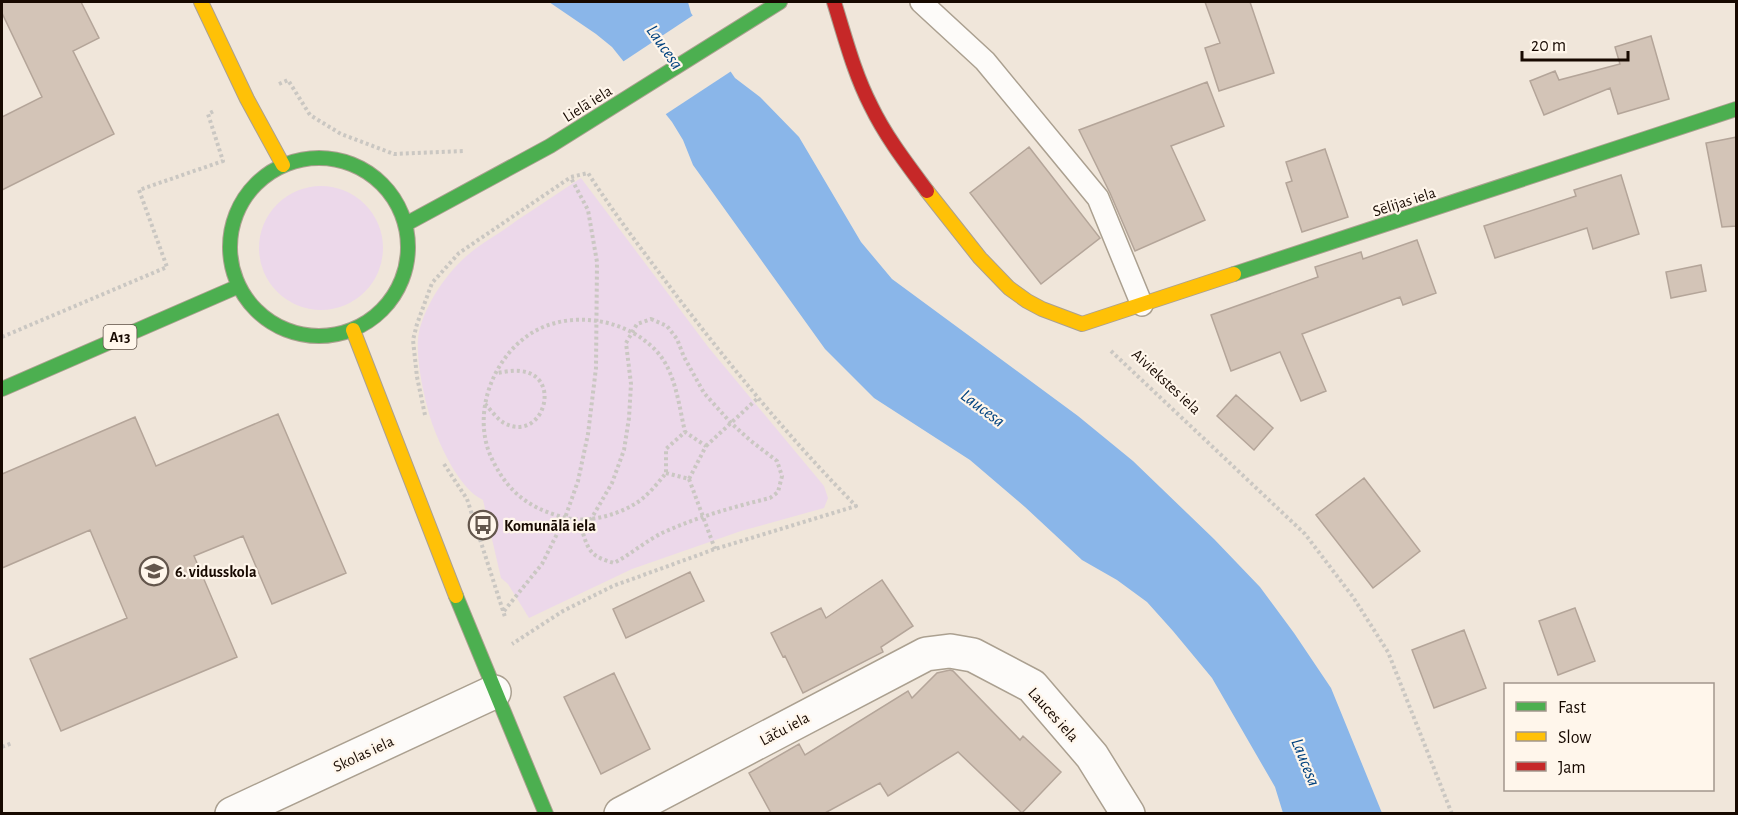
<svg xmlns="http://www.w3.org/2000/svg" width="1738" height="815" font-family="'Alegreya Sans',sans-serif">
	<rect width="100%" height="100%" fill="#f0e6da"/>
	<!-- green -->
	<path fill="#ecd8ea" d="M581 178 709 348 824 486 828 498 824 508 741 531 632 569 529 618 508 584 501 578 483 500C460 489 442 450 433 426 425 403 414 355 419 332 427 300 449 269 475 249 488 239 503 231 516 221 538 207 559 192 581 178Z
		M259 248a62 62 0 1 1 124 0a62 62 0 1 1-124 0Z"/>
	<!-- water -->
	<path fill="#8ab6e9" d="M549 2H688L691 13 735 78 760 97 799 137 861 242 892 279 1078 416 1133 461 1214 539 1260 587 1294 633 1331 688 1382 813H1283L1275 787 1212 678 1173 631 1147 602 1117 580 1082 560 1025 507 970 460 874 398 825 349 693 165 683 140 672 122 612 47 596 34Z"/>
	<!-- pier -->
	<path fill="#f0e6da" d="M695 14 733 70 663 116 621 63Z"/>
	<!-- building -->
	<path fill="#d3c4b7" stroke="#b4a599" stroke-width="1.5" d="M2 2H81L99 38 73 51 114 134 2 190V117L42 97 2 13Z
		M1205 2H1250L1274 73 1219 91 1205 48 1220 43Z
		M1651 36 1669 99 1618 114 1610 88 1544 115 1530 81 1555 71 1559 80 1620 64 1615 47Z
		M1207 82 1224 126 1171 146 1205 220 1135 251 1110 193 1079 130Z
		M1737 137V226L1722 227 1706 143Z
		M1029 147 1100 238 1041 284 970 193Z
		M1325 149 1348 217 1302 232 1286 183 1292 181 1286 162Z
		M1621 175 1639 234 1593 249 1587 228 1495 258 1484 226 1576 196 1574 190Z
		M1417 240 1436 293 1403 305 1400 297 1302 334 1326 391 1301 401 1280 352 1231 371 1211 315 1318 277 1315 267 1361 252 1363 259Z
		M1701 265 1706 291 1671 298 1666 272Z
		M1236 395 1273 428 1254 450 1217 416Z
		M278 414 346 573 272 604 243 536 194 556 237 657 61 731 30 659 127 618 90 530 2 568V474L135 417 156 466Z
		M1364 478 1420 551 1373 588 1316 515Z
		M690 572 704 601 626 638 613 609Z
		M882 580 913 626 881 647 883 652 803 693 785 656 783 657 771 633 821 608 826 618Z
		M1575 608 1595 661 1558 675 1539 621Z
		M1464 630 1486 688 1434 708 1412 650Z
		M950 670 953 671 1020 740 1023 736 1061 772 1022 813 958 752 888 796 880 783 825 813H771L749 773 799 744 805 755 908 691 912 698 937 673Z
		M614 673 650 749 601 774 564 697Z"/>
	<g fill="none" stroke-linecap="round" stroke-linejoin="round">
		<!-- lane casing -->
		<g stroke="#aba090" stroke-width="24">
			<path id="lane" d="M921 2 985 61 1098 198 1142 305"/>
		</g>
		<!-- street casing -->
		<g stroke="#aba090" stroke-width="36">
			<path id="street" d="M232 814 494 692
				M621 814 926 654 950 651 973 655 1032 686 1092 756 1128 814"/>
		</g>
		<!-- fast casing -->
		<g stroke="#aba090" stroke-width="16">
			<path id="fast" d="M230 247a89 89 0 1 1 178 0a89 89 0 1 1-178 0Z
				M406 224 550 146 780 2
				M1234 274 1736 109
				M2 389 239 286
				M456 596 546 814"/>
		</g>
		<!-- slow casing -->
		<g stroke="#aba090" stroke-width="16">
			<path id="slow" d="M201 2 247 99 283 165
				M927 191 980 258 1009 288 1027 301 1042 309 1082 324 1234 274
				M353 330 456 596"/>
		</g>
		<!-- jam casing -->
		<g stroke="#aba090" stroke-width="16">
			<path id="jam" d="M834 2C845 37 854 73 871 106 886 137 907 164 927 191"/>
		</g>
		<!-- path -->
		<path stroke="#cac7c2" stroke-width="4" stroke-dasharray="3 3" stroke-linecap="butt" d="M279 84 288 80 310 115 341 134 394 154 463 151
			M651 319 667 326 677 339 684 357 704 393 731 423 751 441 777 461 782 476 778 492 770 498C733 507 697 517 662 533 646 541 631 554 614 563 594 557 589 554 583 533L612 483 624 450 629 418 631 384 626 343 637 324Z
			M2 337 167 267 139 190 223 161 208 114 214 111
			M1111 351 1305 534 1353 597 1388 652 1452 814
			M485 404C491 410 497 419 504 423 543 444 564 375 520 371 513 370 504 372 497 373
			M425 415 417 377 413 340 417 324 432 283 459 253 571 177 588 173C615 215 646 255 676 295 732 368 791 440 856 506L715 549 613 586 563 611 512 644
			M706 446 758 398
			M444 464 467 499 505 617
			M666 473 689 479 706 446 685 432 666 449V473C657 484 646 498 633 505 612 517 583 524 559 516 528 507 509 492 494 463 472 423 487 369 522 340 561 307 627 316 659 354 676 375 679 406 685 432
			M689 479 715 549
			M504 611 542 564 565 518 578 481 588 434 596 368 597 262 588 210 571 178
			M2 747 12 743"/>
		<!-- lane -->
		<use href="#lane" stroke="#fdfbf9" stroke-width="21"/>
		<!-- street -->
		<use href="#street" stroke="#fdfbf9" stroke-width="33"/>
		<!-- fast -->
		<use href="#fast" stroke="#4caf50" stroke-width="14"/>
		<!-- slow -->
		<use href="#slow" stroke="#ffc107" stroke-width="14"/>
		<!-- jam -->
		<use href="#jam" stroke="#c62828" stroke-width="14"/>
	</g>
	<!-- icons -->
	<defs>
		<g id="bus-ring" transform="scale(1.5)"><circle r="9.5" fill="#fff6eb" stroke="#63564c" stroke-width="1.5"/><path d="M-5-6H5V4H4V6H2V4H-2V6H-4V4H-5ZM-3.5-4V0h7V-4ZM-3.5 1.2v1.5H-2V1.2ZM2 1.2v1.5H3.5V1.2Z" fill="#63564c"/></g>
		<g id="school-ring" transform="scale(1.5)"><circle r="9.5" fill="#fff6eb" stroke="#63564c" stroke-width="1.5"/><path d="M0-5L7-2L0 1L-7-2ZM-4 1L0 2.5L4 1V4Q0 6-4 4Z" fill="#63564c"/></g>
	</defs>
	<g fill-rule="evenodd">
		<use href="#bus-ring" x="483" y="525"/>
		<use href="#school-ring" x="154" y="571"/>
	</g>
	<g text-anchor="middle" stroke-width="4.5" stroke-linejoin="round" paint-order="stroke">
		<!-- shield labels -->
		<rect fill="#fff6eb" stroke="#5d5046" stroke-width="1.5" x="103.5" y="325" width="33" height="24" rx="4.5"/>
		<g font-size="15" font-weight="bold" fill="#170900">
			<text x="120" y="342">A13</text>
		</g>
		<!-- street labels -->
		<g font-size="16" fill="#170900" stroke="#fff6eb">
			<text transform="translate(587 103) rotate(-32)" y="6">Lielā iela</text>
			<text transform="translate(1404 201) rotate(-18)" y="6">Sēlijas iela</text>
			<text transform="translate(1167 381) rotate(43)" y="6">Aiviekstes iela</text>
			<text transform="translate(1054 714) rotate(48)" y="6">Lauces iela</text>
			<text transform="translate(784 728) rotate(-28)" y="6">Lāču iela</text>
			<text transform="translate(363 753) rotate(-25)" y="6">Skolas iela</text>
		</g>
		<!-- poi labels -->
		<g font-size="16" font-weight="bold" fill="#170900" stroke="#fff6eb" text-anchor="start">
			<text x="504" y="531">Komunālā iela</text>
			<text x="175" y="577">6. vidusskola</text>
		</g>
		<!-- water labels -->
		<g font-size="18" font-style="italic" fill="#00427f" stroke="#fff6eb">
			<text transform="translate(665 47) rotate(55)" y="6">Laucesa</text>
			<text transform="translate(983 408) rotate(37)" y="6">Laucesa</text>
			<text transform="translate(1306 762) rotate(68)" y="6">Laucesa</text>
		</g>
	</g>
	<!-- border -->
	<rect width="1738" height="815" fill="none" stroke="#170900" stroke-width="6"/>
	<!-- legend -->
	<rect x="1504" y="683" width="210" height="108" fill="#fff6eb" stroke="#a2978d" stroke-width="1.5"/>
	<rect x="1516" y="702" width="30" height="9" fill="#4caf50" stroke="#a2978d" stroke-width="1.5"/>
	<text x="1558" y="713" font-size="18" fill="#170900">Fast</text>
	<rect x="1516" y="732" width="30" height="9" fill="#ffc107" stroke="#a2978d" stroke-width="1.5"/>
	<text x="1558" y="743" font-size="18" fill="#170900">Slow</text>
	<rect x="1516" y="762" width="30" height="9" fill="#c62828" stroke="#a2978d" stroke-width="1.5"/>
	<text x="1558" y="773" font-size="18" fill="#170900">Jam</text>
	<!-- scale -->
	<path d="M1522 51v9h106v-9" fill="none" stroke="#170900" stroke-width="3"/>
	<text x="1531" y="51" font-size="18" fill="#170900" stroke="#fff6eb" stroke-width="4.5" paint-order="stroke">20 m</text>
</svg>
